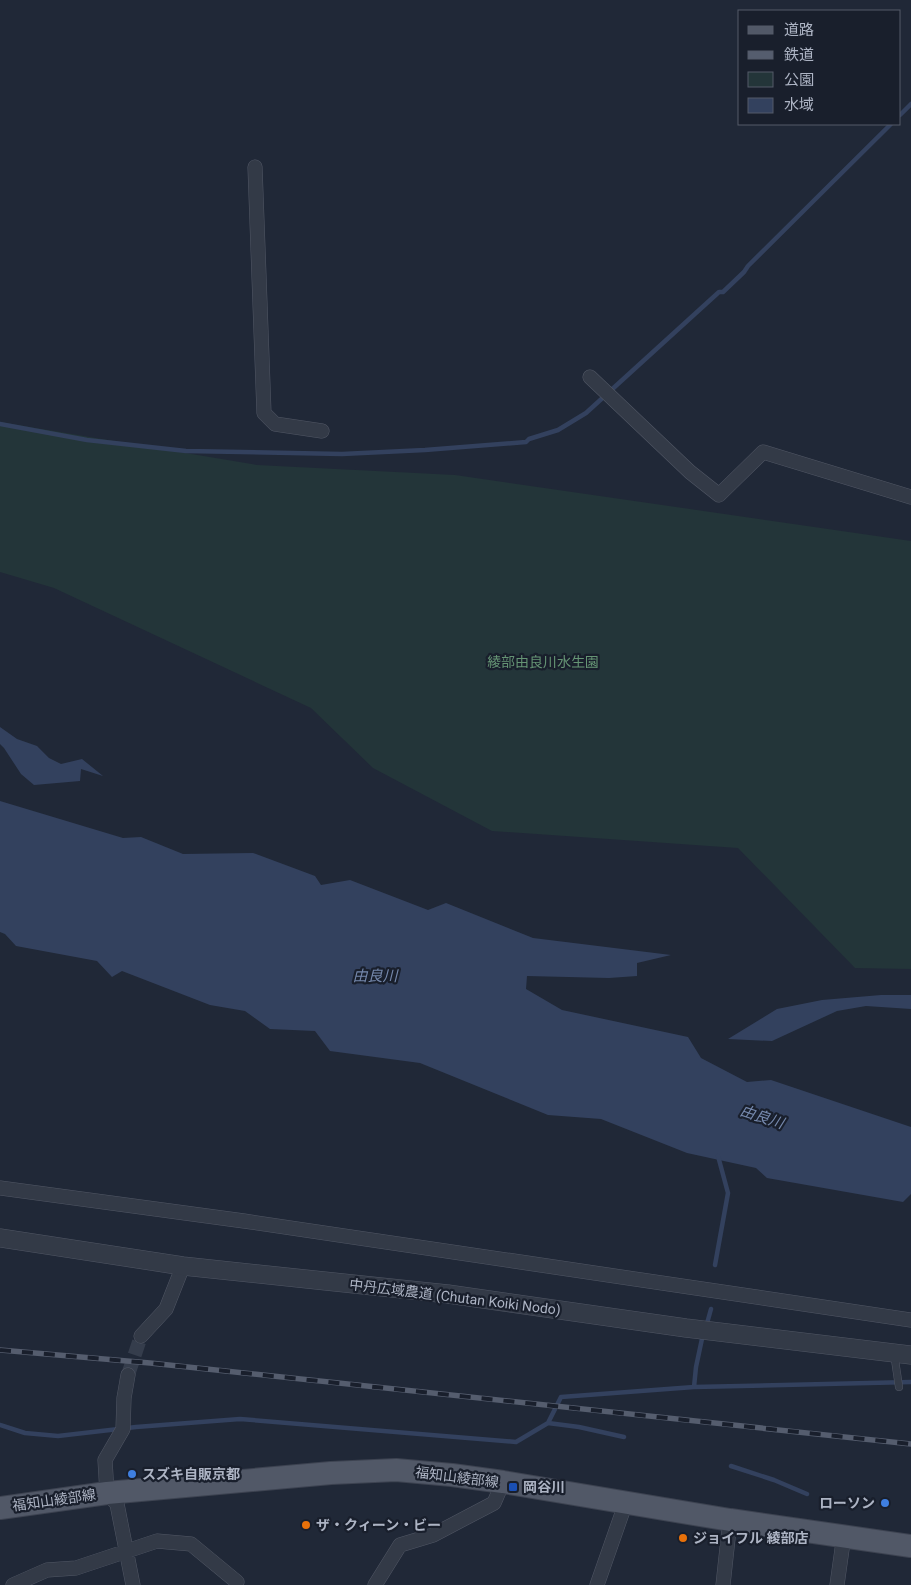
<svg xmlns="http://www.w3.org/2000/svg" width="911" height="1585" font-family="Roboto,'Noto Sans JP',sans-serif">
	<rect width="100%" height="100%" fill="#202837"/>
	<!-- green -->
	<path fill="#233539" d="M0 422 257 465 455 475 911 541V969L855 968 738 848 492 831 373 768 311 708 54 588 0 572Z"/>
	<!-- water -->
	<path fill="#33415e" d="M0 727 17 739 37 746 49 758 61 764 82 759 103 776 81 769 80 781 34 785 21 774 4 748 0 744Z
		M0 801 123 838 141 837 183 854 253 853 315 876 321 885 350 880 428 910 446 903 533 938 671 955 637 963V976L609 978 527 976 526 989 562 1010 688 1037 701 1058 747 1082 771 1080 911 1127V1194L903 1202 767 1178 756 1168 687 1153 601 1119 548 1115 420 1063 330 1051 315 1031 270 1029 245 1011 210 1005 122 971 112 977 97 961 16 946 5 934 0 932Z
		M881 995H911V1009L866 1006 837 1011 772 1041 728 1039 777 1009 822 1000Z"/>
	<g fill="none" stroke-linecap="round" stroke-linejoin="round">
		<!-- stream -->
		<path stroke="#33415e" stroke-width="4.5" d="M900 115 911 104
			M0 424 87 440 186 451 342 454 425 450 526 442 529 439 558 430 586 413 719 292H723L744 272 748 266 891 124
			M715 1265 728 1193 718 1156
			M706 1327 711 1309
			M694 1387 696 1367 703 1334
			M548 1423 579 1427 624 1437
			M0 1425 25 1433 58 1436 136 1427 240 1419 516 1442 548 1423 561 1397 694 1387 911 1382
			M731 1466 774 1480 807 1494"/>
		<!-- minor-tunnel -->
		<path stroke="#353d4c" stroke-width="14" stroke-dasharray="14 7" stroke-linecap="butt" d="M128 1375 141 1336"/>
		<!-- service casing -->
		<g stroke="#515765" stroke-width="8">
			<path id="service" d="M894 1353 899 1387"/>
		</g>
		<!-- minor casing -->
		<g stroke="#515765" stroke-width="15">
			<path id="minor" d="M255 167 264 413 275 424 322 431
				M590 377 690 472 719 495 763 452 911 497
				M0 1188 244 1221 911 1320
				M141 1336 166 1309 183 1266
				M128 1375 124 1398 123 1429 105 1460 107 1493 117 1504 133 1585
				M13 1585 47 1570 76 1568 157 1541 191 1544 237 1582
				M375 1585 400 1545 433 1535 494 1503 503 1482
				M597 1585 626 1502
				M723 1585 730 1520
				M837 1585 844 1535"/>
		</g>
		<!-- tertiary casing -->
		<g stroke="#515765" stroke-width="19">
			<path id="tertiary" d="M0 1238 183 1266 448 1294 686 1328 911 1355"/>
		</g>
		<!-- primary casing -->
		<g stroke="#3d4351" stroke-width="24">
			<path id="primary" d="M0 1508 107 1493 331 1473 396 1470 452 1475 503 1482 730 1520 911 1546"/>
		</g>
		<!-- service -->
		<use href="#service" stroke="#333a47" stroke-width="7"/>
		<!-- minor -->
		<use href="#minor" stroke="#333a47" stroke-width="14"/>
		<!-- tertiary -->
		<use href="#tertiary" stroke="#333a47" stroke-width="18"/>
		<!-- primary -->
		<use href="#primary" stroke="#515867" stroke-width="22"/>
		<!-- rail casing -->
		<g stroke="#555d6e" stroke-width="5.5">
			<path id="rail" d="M0 1350 150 1363 911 1444"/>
		</g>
		<!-- rail -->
		<use href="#rail" stroke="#191f2c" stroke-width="4" stroke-dasharray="11" stroke-linecap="butt"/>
	</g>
	<!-- markers -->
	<g fill="#3f7fe0" stroke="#191f2c" stroke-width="2">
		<circle cx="132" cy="1474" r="5"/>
		<circle cx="885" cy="1503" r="5"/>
	</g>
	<rect fill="#1a4fb4" stroke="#191f2c" stroke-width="2" x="508" y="1482" width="10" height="10" rx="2.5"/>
	<g fill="#e8710a" stroke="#191f2c" stroke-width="2">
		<circle cx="306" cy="1525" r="5"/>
		<circle cx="683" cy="1538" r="5"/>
	</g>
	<g text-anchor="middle" stroke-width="4.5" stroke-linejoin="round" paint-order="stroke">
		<!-- park labels -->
		<g font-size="14" fill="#659474" stroke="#191f2c">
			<text x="543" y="667">綾部由良川水生園</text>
		</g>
		<!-- street labels -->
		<g font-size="14" fill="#adb4c4" stroke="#191f2c">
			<text transform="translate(455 1297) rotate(7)" y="5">中丹広域農道 (Chutan Koiki Nodo)</text>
			<text transform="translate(457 1477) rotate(7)" y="5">福知山綾部線</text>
			<text transform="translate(54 1500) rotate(-8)" y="5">福知山綾部線</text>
		</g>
		<!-- poi labels -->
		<g font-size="14" font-weight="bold" fill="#adb4c4" stroke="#191f2c" text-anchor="start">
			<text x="142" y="1479">スズキ自販京都</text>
			<text x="523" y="1492">岡谷川</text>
			<text x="875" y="1508" text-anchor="end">ローソン</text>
			<text x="316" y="1530">ザ・クィーン・ビー</text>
			<text x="693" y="1543">ジョイフル 綾部店</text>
		</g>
		<!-- water labels -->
		<g font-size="15" font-style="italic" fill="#7588ac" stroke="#191f2c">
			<text x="375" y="981">由良川</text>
			<text transform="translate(762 1117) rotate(18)" y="5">由良川</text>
		</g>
	</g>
	<!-- legend -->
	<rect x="738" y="10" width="162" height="115" fill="#191f2c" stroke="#545b69"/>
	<rect x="748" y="26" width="25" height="8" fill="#515867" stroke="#545b69"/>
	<text x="784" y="35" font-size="15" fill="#adb4c4">道路</text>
	<rect x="748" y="51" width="25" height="8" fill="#555d6e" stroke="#545b69"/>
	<text x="784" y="60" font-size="15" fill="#adb4c4">鉄道</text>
	<rect x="748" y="72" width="25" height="15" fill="#233539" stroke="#545b69"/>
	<text x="784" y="85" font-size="15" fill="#adb4c4">公園</text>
	<rect x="748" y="98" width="25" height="15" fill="#33415e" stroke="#545b69"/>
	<text x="784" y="110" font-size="15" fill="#adb4c4">水域</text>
</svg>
